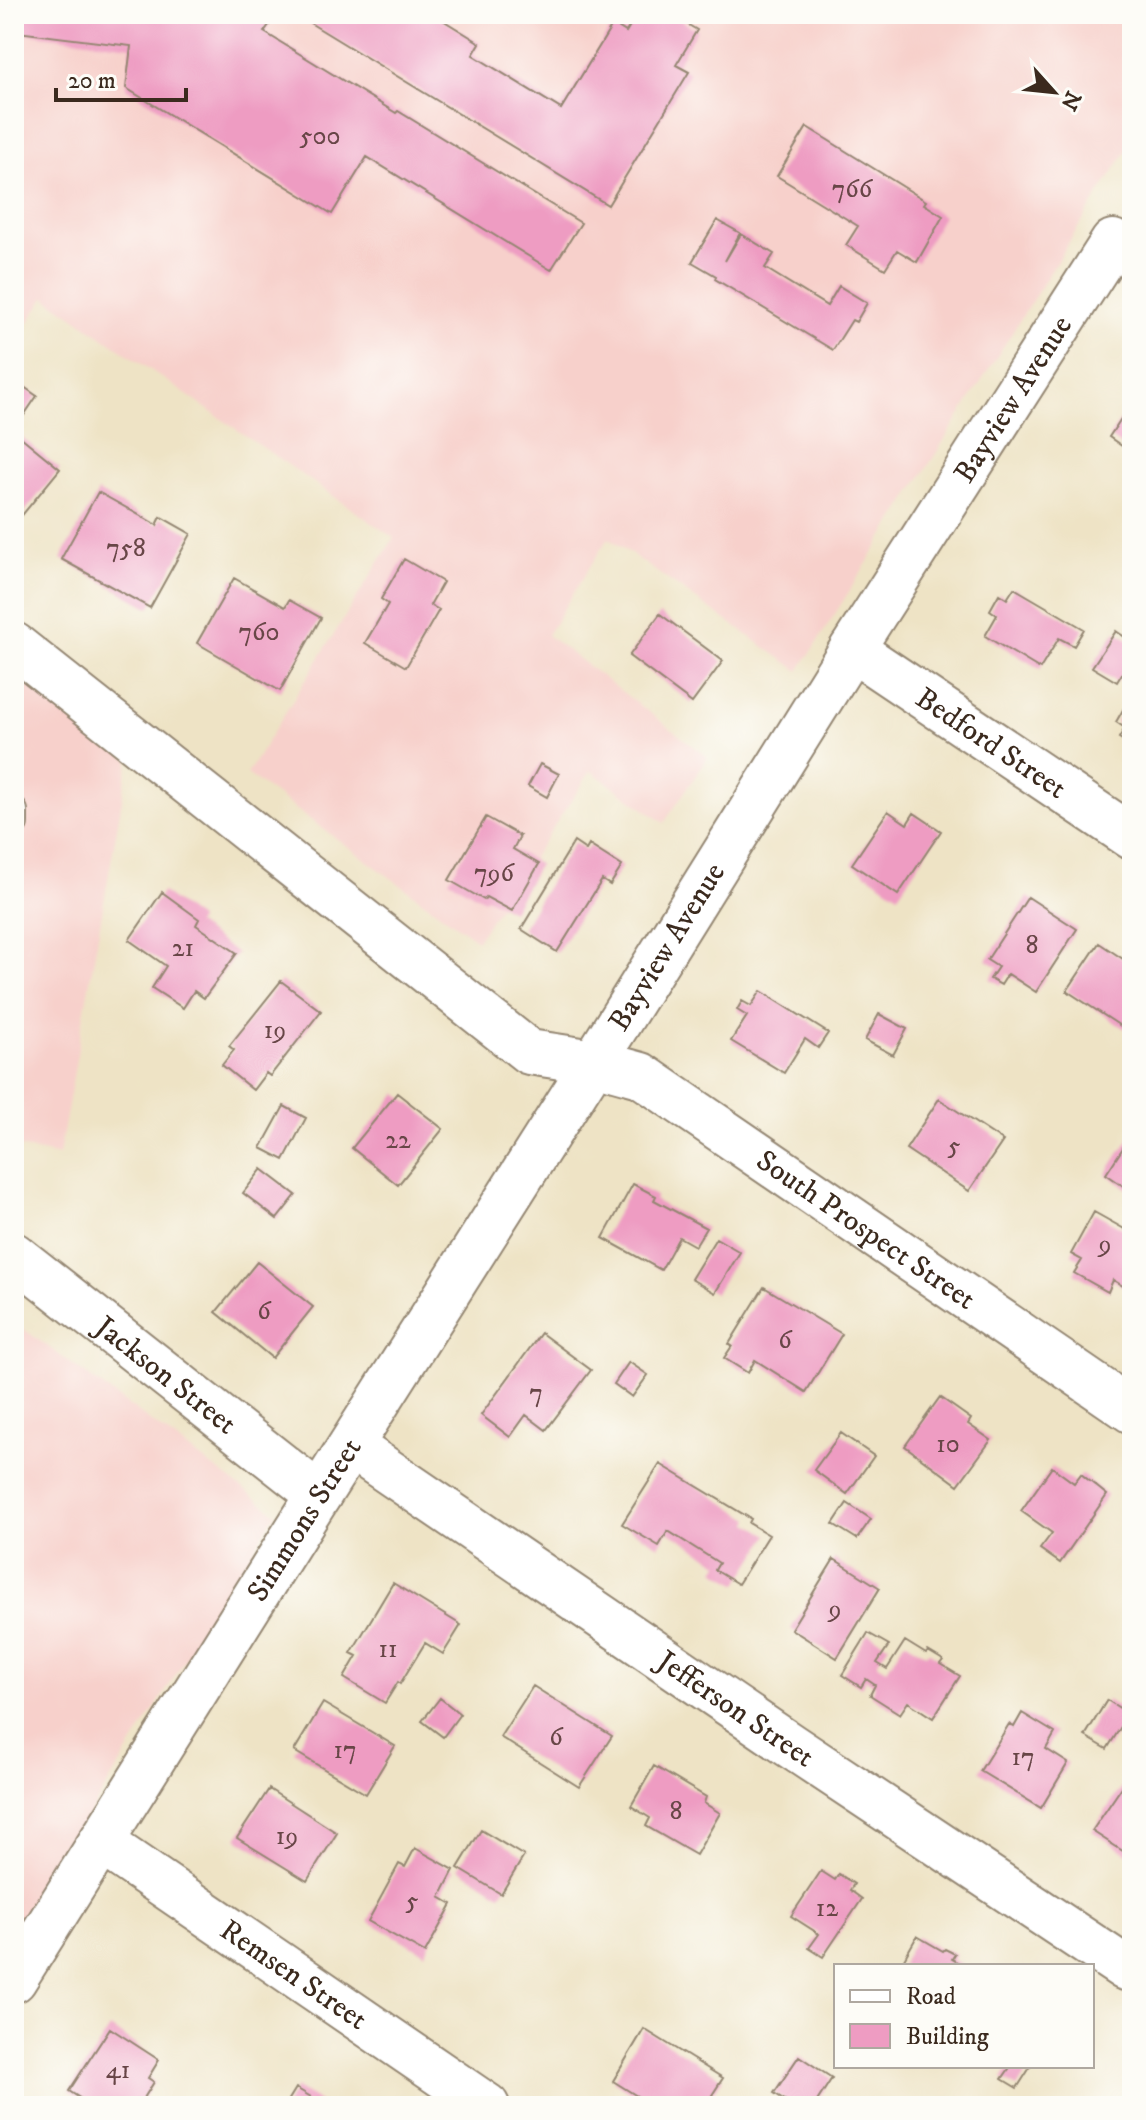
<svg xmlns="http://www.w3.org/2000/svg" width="1146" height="2120" font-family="'IM FELL DW Pica',serif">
	<rect width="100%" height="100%" fill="#fdfcf7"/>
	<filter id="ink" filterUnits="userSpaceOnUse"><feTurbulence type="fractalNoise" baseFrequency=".0125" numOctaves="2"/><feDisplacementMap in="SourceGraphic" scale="16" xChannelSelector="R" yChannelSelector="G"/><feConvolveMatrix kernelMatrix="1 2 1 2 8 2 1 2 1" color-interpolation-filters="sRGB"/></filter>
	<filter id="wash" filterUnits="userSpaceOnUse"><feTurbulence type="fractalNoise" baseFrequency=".006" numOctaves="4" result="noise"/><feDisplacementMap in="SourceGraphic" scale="32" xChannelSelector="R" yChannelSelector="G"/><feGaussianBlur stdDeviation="1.8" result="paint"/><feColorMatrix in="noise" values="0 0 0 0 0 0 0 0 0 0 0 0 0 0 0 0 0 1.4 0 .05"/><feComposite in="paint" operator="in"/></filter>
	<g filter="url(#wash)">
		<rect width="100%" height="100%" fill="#eee3c5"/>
		<!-- built -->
		<path fill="#f7d0cb" d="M14 14H1132V142L799 671 608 538 547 635 708 757 664 823 591 771 477 940 247 774 394 538 45 297 14 345Z
			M14 668 129 760 59 1156 14 1146Z
			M14 1322 276 1513 14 1936Z"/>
		<g id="blocks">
			<!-- building -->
			<path fill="#ee9cc2" d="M19 14H252L269 25 264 32 396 113 398 111 581 223 551 270 367 157 332 214 126 88 131 46 17 32Z
				M315 14H433L480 43 473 55 561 109 613 24 626 32 637 14H670L697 30 676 65 689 72 608 205 310 23Z
				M807 127 926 201 924 204 943 216 917 262 897 250 885 269 846 245 858 226 777 176Z
				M717 220 740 233 725 261 741 234 774 254 765 268 827 306 839 286 867 303 856 322 852 320 833 350 715 279 716 276 692 262Z
				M14 301 24 306 17 320 14 318Z
				M14 380 37 396 14 430Z
				M1132 402V453L1109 437Z
				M21 437 60 469 14 525V446Z
				M98 492 157 525 161 517 191 534 150 608 61 559Z
				M404 559 443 582 430 605 439 610 406 667 365 643 388 604 381 599Z
				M234 578 285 607 289 600 321 618 280 691 197 643Z
				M1014 588 1084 629 1074 646 1059 638 1040 669 985 636 997 615 990 610 999 594 1007 599Z
				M660 614 723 661 692 703 629 656Z
				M1116 631 1132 642V657L1117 682 1092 667Z
				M1132 694V743L1131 745 1119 738 1125 728 1116 722Z
				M540 764 559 774 547 797 528 786Z
				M888 811 907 824 914 813 941 831 898 895 852 864Z
				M486 817 520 836 513 849 539 864 512 911 486 897 484 900 449 880Z
				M574 842 586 850 589 845 622 866 610 885 602 880 557 952 521 929Z
				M162 892 199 919 196 925 237 953 204 998 194 991 183 1008 152 988 166 966 129 940Z
				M1028 897 1077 929 1036 992 1008 974 1001 985 990 979 998 967 987 960Z
				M1099 943 1132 965V1019L1125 1029 1067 991Z
				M281 981 321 1011 270 1076 266 1073 253 1090 222 1065 234 1050 229 1046Z
				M761 991 828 1033 818 1048 805 1039 784 1073 731 1041 747 1016 737 1010 742 1001 751 1006Z
				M879 1014 907 1029 893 1055 865 1040Z
				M397 1093 443 1129 398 1185 352 1148Z
				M939 1099 1003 1141 969 1191 906 1149Z
				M284 1106 306 1118 284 1160 261 1148Z
				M1132 1134V1192L1106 1174Z
				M262 1169 296 1195 277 1219 243 1193Z
				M633 1184 656 1196 654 1200 706 1228 695 1246 679 1237 661 1270 603 1238Z
				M1094 1212 1128 1231 1132 1225 1131 1291 1113 1280 1108 1292 1074 1273 1082 1260 1071 1254Z
				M716 1238 740 1252 715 1293 691 1279Z
				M257 1262 313 1307 272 1358 216 1312Z
				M764 1287 842 1334 806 1392 755 1360 748 1373 724 1358 732 1346 729 1344Z
				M541 1333 591 1370 546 1430 526 1415 510 1437 481 1415Z
				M629 1362 648 1375 632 1397 614 1384Z
				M940 1397 971 1419 968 1424 991 1440 958 1485 905 1446Z
				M841 1433 874 1456 847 1494 814 1470Z
				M660 1464 751 1519 749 1523 769 1535 738 1584 715 1570 719 1563 668 1531 659 1546 622 1524Z
				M1052 1467 1074 1483 1081 1474 1107 1495 1060 1563 1040 1549 1052 1533 1021 1511Z
				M847 1503 871 1519 857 1539 833 1524Z
				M834 1559 880 1588 837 1658 791 1629Z
				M393 1583 461 1625 443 1654 425 1643 400 1684 398 1682 385 1703 344 1678 357 1656 351 1653Z
				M868 1633 889 1645 877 1663 887 1669 905 1641 926 1654 928 1651 943 1660 940 1664 960 1676 933 1718 908 1702 900 1714 870 1695 875 1685 866 1679 861 1687 842 1675Z
				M533 1686 612 1736 579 1787 500 1737Z
				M440 1698 460 1714 443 1737 422 1721Z
				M1107 1700 1129 1714 1107 1749 1085 1736Z
				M323 1703 395 1746 366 1794 294 1751Z
				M1022 1713 1055 1733 1046 1749 1068 1763 1041 1808 980 1771 1009 1724 1014 1727Z
				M654 1766 706 1797 704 1803 720 1813 696 1855 646 1826 650 1818 631 1806Z
				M1126 1781 1132 1786V1857L1092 1831Z
				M269 1789 337 1833 307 1881 237 1838Z
				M481 1830 524 1856 501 1894 458 1868Z
				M415 1848 454 1870 440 1897 452 1904 425 1953 368 1921 399 1864 405 1867Z
				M821 1871 835 1880 839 1874 854 1884 850 1890 862 1899 823 1957 809 1948 819 1934 791 1916Z
				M917 1936 943 1951 945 1949 955 1954 952 1959 964 1966H900Z
				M110 2028 159 2060 148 2078 154 2082 139 2106H92L69 2091Z
				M644 2029 723 2078 705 2106H653L613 2081Z
				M799 2056 832 2078 814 2106H794L774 2093Z
				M1011 2066H1031L1017 2088 1002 2079Z
				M296 2088 326 2106H285Z"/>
		</g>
	</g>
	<g filter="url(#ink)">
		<use href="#blocks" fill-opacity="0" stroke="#948672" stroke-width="2"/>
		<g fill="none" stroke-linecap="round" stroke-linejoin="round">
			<!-- lane casing -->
			<g stroke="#948672" stroke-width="30">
				<path id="lane" d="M14 811V823"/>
			</g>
			<!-- street casing -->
			<g stroke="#948672" stroke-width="48">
				<g id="street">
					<path id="s1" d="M14 645 529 1052 594 1062 641 1075 1132 1411"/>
					<path id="s2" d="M852 649 1132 837"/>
					<path id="s3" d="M14 1255 319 1495"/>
					<path id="s4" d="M351 1446 791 1746 1125 1968"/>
					<path id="s5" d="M101 1842 487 2106"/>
					<path id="s6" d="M14 1980 319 1495 594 1062 852 649 1113 242 1132 255"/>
				</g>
			</g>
			<!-- lane -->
			<use href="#lane" stroke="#fff" stroke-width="26"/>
			<!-- street -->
			<use href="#street" stroke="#fff" stroke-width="44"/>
		</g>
	</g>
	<g text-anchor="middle" stroke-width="6" stroke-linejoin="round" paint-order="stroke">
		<!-- number labels -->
		<g font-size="26" fill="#684647">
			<text x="320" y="144">500</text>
			<text x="852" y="197">766</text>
			<text x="126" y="556">758</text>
			<text x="259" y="640">760</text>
			<text x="494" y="881">796</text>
			<text x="1032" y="953">8</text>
			<text x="183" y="956">21</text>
			<text x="275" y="1038">19</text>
			<text x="398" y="1148">22</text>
			<text x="954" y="1154">5</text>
			<text x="1105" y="1252">9</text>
			<text x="264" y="1319">6</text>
			<text x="785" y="1348">6</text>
			<text x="536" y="1401">7</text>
			<text x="948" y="1452">10</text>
			<text x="835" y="1617">9</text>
			<text x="388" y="1657">11</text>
			<text x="556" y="1745">6</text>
			<text x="345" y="1758">17</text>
			<text x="1023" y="1765">17</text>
			<text x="676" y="1819">8</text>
			<text x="287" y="1844">19</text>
			<text x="412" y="1909">5</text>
			<text x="827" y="1916">12</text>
			<text x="118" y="2078">41</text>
		</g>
		<!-- street labels -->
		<g font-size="30" fill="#3b2a1e" stroke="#fdfcf7">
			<text dy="10" stroke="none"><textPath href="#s6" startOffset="1870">Bayview Avenue</textPath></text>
			<text dy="10" stroke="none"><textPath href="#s2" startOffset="168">Bedford Street</textPath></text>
			<text dy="10" stroke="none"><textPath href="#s6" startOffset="1222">Bayview Avenue</textPath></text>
			<text dy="10" stroke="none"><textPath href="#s1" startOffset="1044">South Prospect Street</textPath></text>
			<text dy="10" stroke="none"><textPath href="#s3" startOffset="194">Jackson Street</textPath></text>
			<text dy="10" stroke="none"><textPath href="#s6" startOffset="544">Simmons Street</textPath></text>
			<text dy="10" stroke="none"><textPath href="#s4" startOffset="466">Jefferson Street</textPath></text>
			<text dy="10" stroke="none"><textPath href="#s5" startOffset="234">Remsen Street</textPath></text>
		</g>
	</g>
	<!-- margin -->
	<rect width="1146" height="2120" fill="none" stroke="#fdfcf7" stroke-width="48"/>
	<!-- legend -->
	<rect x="834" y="1964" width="260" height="104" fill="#fdfcf7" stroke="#afa8a0" stroke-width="2"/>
	<rect x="850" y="1990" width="40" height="12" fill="#ffffff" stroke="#afa8a0" stroke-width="2"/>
	<text x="906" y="2004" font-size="24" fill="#3b2a1e">Road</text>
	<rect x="850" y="2024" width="40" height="24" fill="#ee9cc2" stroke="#afa8a0" stroke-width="2"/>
	<text x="906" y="2044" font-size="24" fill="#3b2a1e">Building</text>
	<!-- north arrow -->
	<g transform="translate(1054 92) rotate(117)" stroke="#fdfcf7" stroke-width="6" paint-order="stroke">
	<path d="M0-6L14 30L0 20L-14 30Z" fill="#3b2a1e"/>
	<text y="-12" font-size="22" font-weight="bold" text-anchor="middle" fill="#3b2a1e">N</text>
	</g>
	<!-- scale -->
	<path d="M56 88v12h130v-12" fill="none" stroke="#3b2a1e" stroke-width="4"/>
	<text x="68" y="88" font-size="24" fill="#3b2a1e" stroke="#fdfcf7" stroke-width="6" paint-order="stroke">20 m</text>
</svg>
